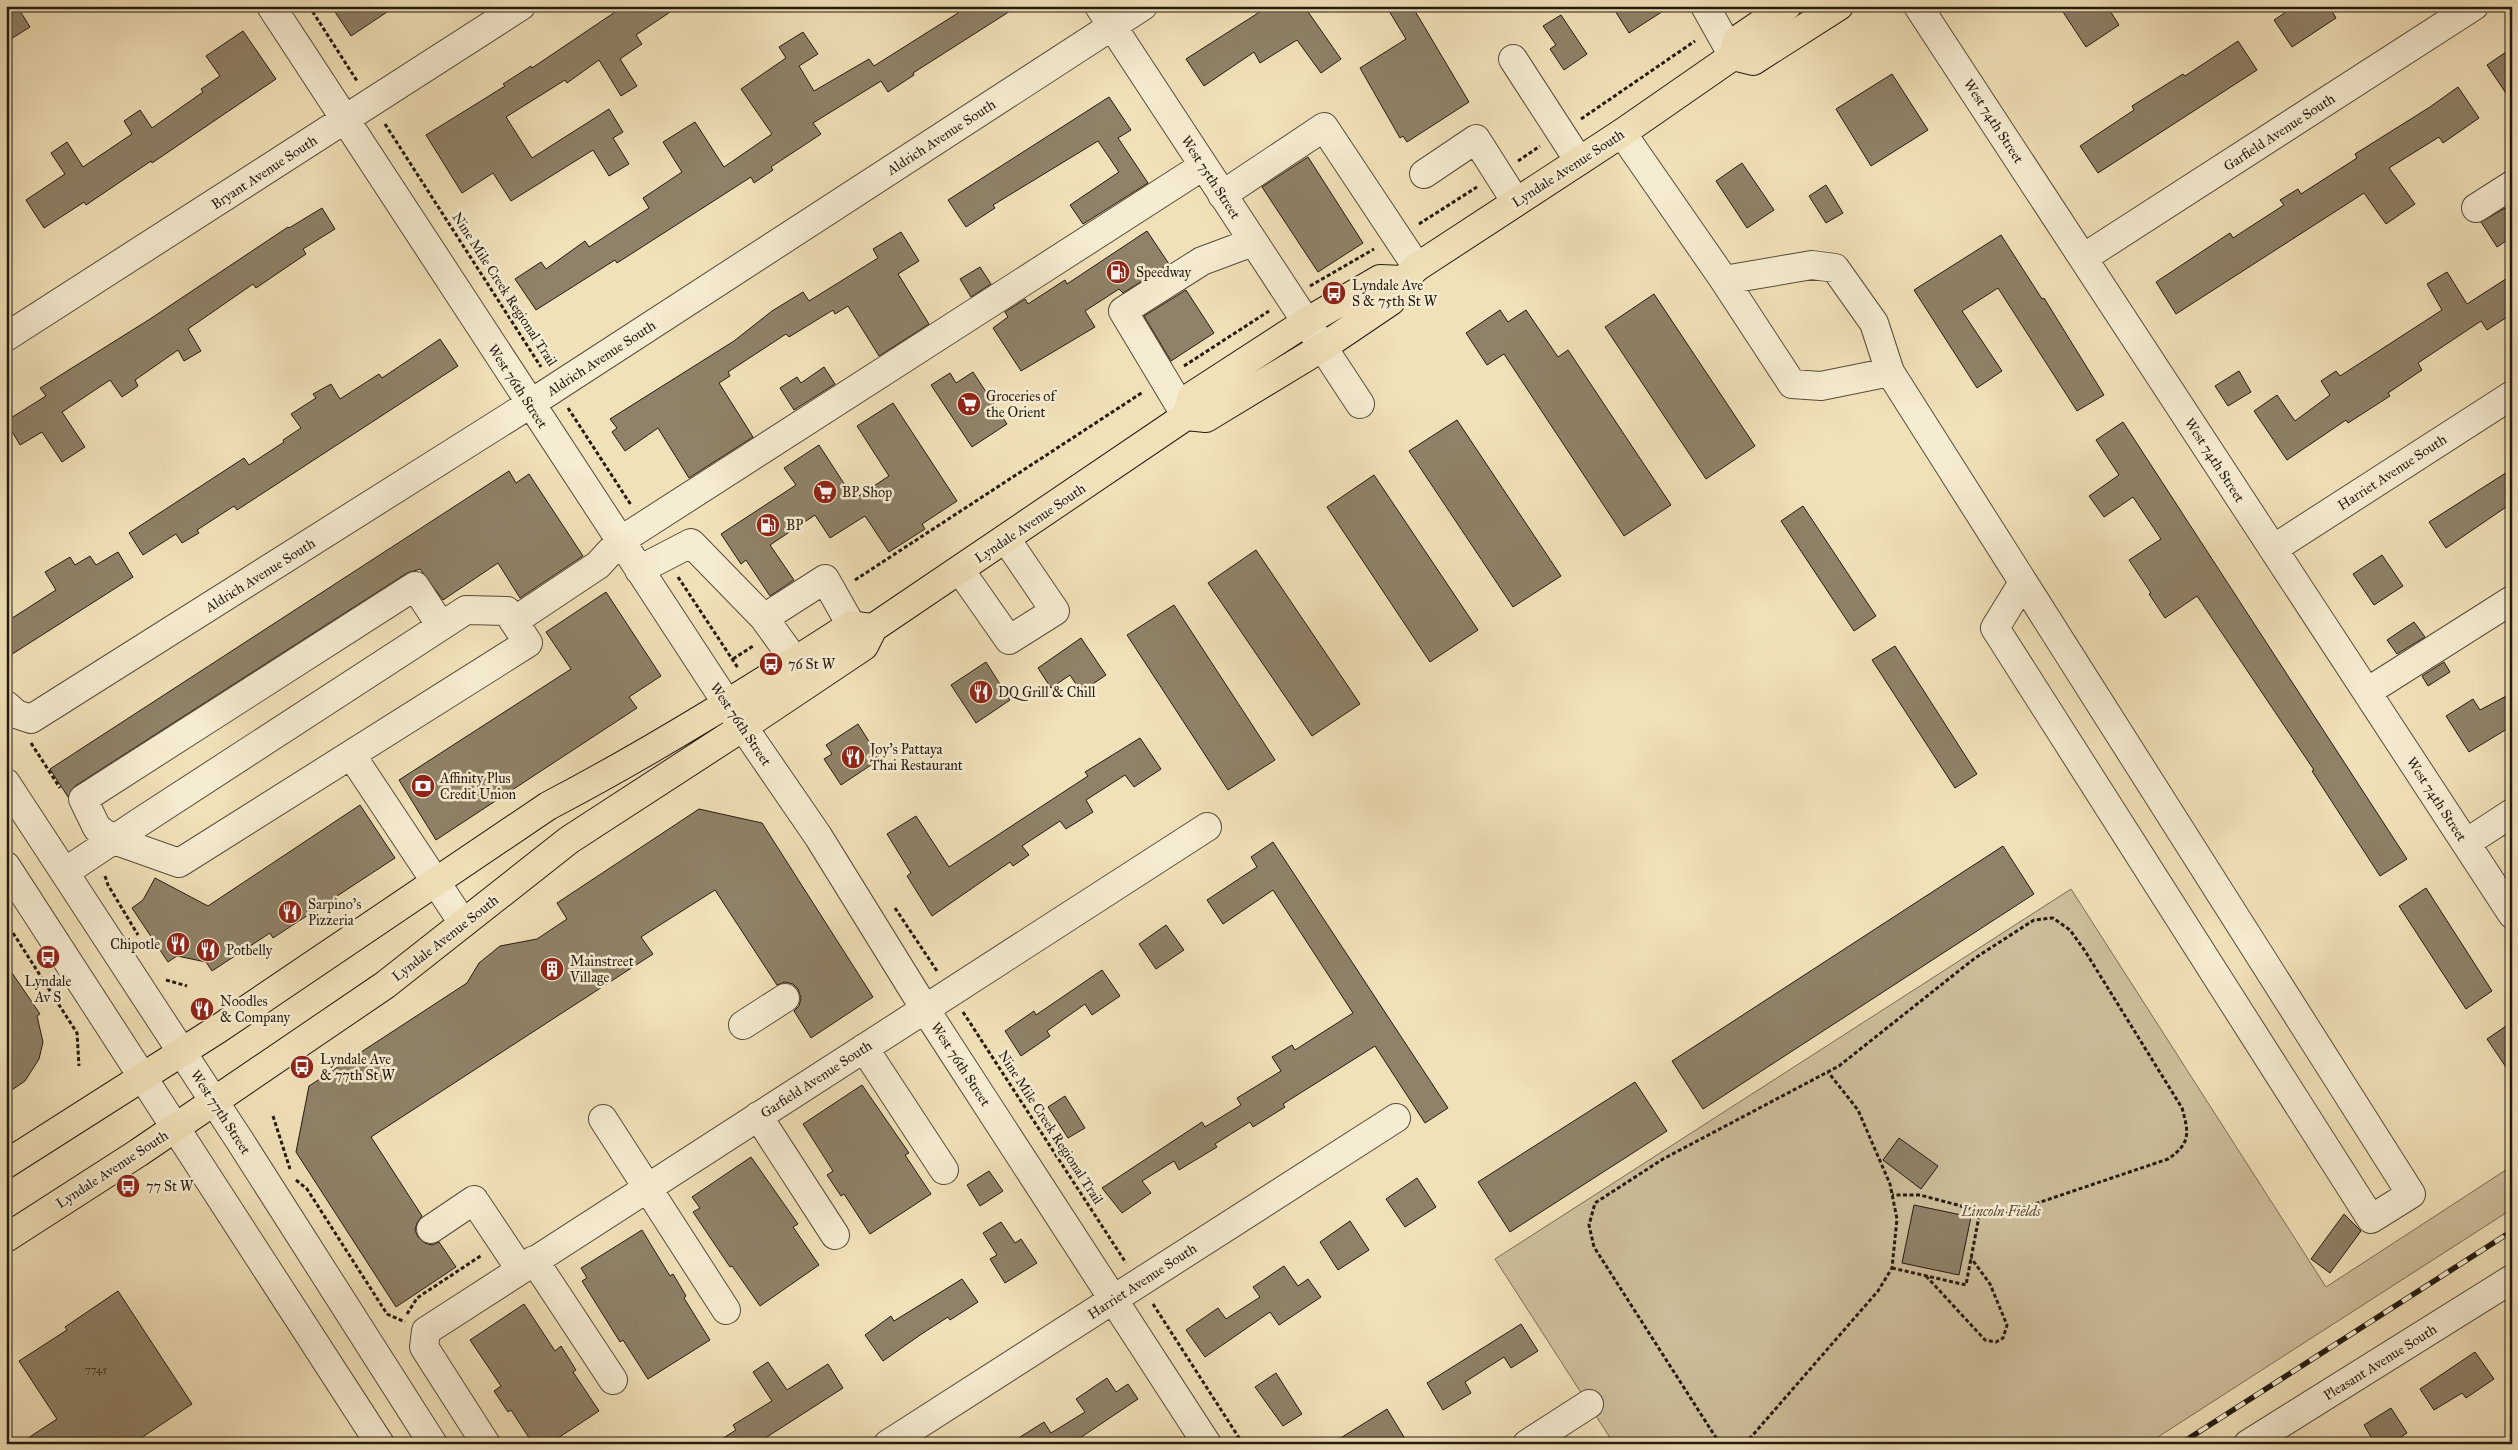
<svg xmlns="http://www.w3.org/2000/svg" width="2518" height="1450" font-family="'IM FELL Great Primer',serif">
	<rect width="100%" height="100%" fill="#f1e1b8"/>
	<filter id="stains"><feTurbulence type="fractalNoise" baseFrequency=".004" numOctaves="4"/><feColorMatrix values="0 0 0 0 .2 0 0 0 0 .09 0 0 0 0 .02 0 0 0 .5 -.17"/></filter>
	<radialGradient id="worn" r=".72"><stop offset=".6" stop-color="#630" stop-opacity="0"/><stop offset="1" stop-color="#630" stop-opacity=".3"/></radialGradient>
	<!-- green -->
	<path fill="#cebf9c" stroke="#796d56" d="M2071 889 2326 1287 2512 1166V1209L2147 1444H1614L1495 1259Z"/>
	<!-- building -->
	<path fill="#8f8268" stroke="#241b11" d="M6 6H17L30 27 6 42Z
		M331 6H396L351 36Z
		M624 6H679L636 35 642 44 620 59 637 86 621 96 599 60 567 83 565 80 506 117 532 158 609 109 623 132 613 138 629 164 609 176 593 150 511 201 493 173 462 193 426 135 505 86 503 84 531 66 532 68Z
		M953 6H1018L913 73 914 75 888 92 881 81 813 123 821 134 771 167 773 170 754 183 751 177 617 263 615 260 536 310 515 279 541 262 546 269 585 241 589 247 649 208 643 198 682 172 663 142 695 122 724 167 772 134 741 89 786 58 779 47 803 32 818 54 799 66 814 91 869 59 874 66 958 13Z
		M1269 6H1304L1341 59 1321 73 1297 40 1260 63 1254 52 1204 86 1186 59Z
		M1386 6H1412L1469 102 1407 142 1403 136 1400 138 1360 68 1406 39Z
		M1612 6H1671L1629 33Z
		M2059 6H2107L2119 25 2086 47Z
		M2295 6H2329L2336 18 2292 47 2274 20Z
		M1561 15 1587 54 1564 70 1550 49 1556 45 1543 26Z
		M243 31 276 79 152 163 151 161 86 205 84 202 44 228 26 200 65 174 51 153 67 142 83 167 132 134 124 121 140 110 152 128 203 92 201 89 220 76 206 56Z
		M2238 41 2257 70 2098 173 2080 146 2134 110 2132 106 2183 74 2185 76Z
		M2512 48V102L2487 65Z
		M1892 74 1928 130 1871 166 1836 109Z
		M2458 87 2479 118 2443 143 2439 137 2389 168 2415 204 2386 224 2364 193 2176 314 2156 282 2230 233 2233 238 2284 205 2280 200 2298 189 2301 194 2357 158 2355 154 2430 107Z
		M1109 97 1131 130 1118 138 1148 183 1083 224 1070 205 1119 172 1098 141 993 205 995 208 966 227 948 200Z
		M1308 157 1363 243 1318 272 1262 187Z
		M1742 163 1774 210 1747 228 1716 181Z
		M1826 185 1843 213 1826 223 1809 196Z
		M322 208 335 229 303 249 306 254 256 288 253 284 188 329 201 351 184 361 178 350 135 380 138 386 122 397 110 380 62 412 85 447 62 462 42 432 20 445 6 421 46 396 40 388 150 319 288 227 289 228Z
		M2505 208 2512 218V237L2497 247 2481 222Z
		M1147 231 1169 264 1123 293 1119 289 1085 311 1095 327 1021 371 993 328 1008 317 1005 312 1025 299 1028 304 1065 280 1067 284Z
		M901 232 919 261 898 274 929 324 879 356 848 306 835 314 833 310 789 337 786 334 728 372 730 376 719 383 753 437 689 478 658 428 625 451 612 432 617 428 610 419 734 341 772 311 803 292 809 301 878 258 873 249Z
		M2001 235 2042 299 2044 298 2104 395 2077 411 1998 288 1962 311 2002 371 1977 388 1914 290Z
		M980 267 991 284 971 297 960 279Z
		M2447 272 2467 304 2512 275V314L2487 330 2481 321 2418 363 2422 370 2388 393 2390 396 2348 423 2346 420 2287 460 2254 411 2277 395 2295 421 2330 395 2321 381 2336 371 2340 376 2442 310 2427 284Z
		M1186 290 1214 333 1171 361 1144 316Z
		M1654 294 1755 446 1706 479 1605 327Z
		M1500 310 1508 322 1526 310 1558 357 1568 350 1671 505 1624 536 1504 354 1487 365 1466 333Z
		M440 339 458 366 237 510 234 506 197 530 199 533 182 543 176 534 143 555 129 533 244 458 249 465 284 442 283 440 301 428 291 414 316 398 313 394 331 384 340 399 379 374 382 378Z
		M824 367 835 384 794 410 780 388 797 377 801 383Z
		M2239 371 2251 392 2228 406 2215 386Z
		M973 372 1007 424 972 447 931 385 950 373 956 383Z
		M893 403 957 501 922 524 925 529 889 552 865 516 830 538 815 515 770 545 794 580 770 596 746 560 741 564 721 534 796 485 784 468 819 445 854 499 889 476 857 426Z
		M1457 420 1561 576 1513 607 1409 451Z
		M2123 422 2407 859 2380 876 2312 771 2314 770 2197 596 2165 618 2149 594 2151 593 2129 560 2161 539 2133 497 2104 517 2089 496 2119 475 2096 440Z
		M2512 469V503L2446 548 2429 522Z
		M509 471 516 483 529 474 583 556 520 598 498 563 443 600 420 569 407 573 75 786 68 797 50 769Z
		M1374 475 1478 630 1430 662 1327 507Z
		M1803 506 1876 616 1854 631 1781 521Z
		M1256 550 1360 704 1312 736 1208 583Z
		M118 552 133 577 6 658V622L56 590 45 572 70 557 75 565 90 556 96 565Z
		M2382 555 2403 586 2374 605 2353 574Z
		M606 592 661 676 629 697 637 708 436 840 399 780 571 669 546 632Z
		M1174 605 1275 760 1228 790 1127 635Z
		M2414 622 2425 637 2397 654 2387 640Z
		M1081 638 1106 675 1081 692 1070 675 1051 688 1038 668Z
		M1895 646 1977 774 1955 788 1872 660Z
		M986 662 1010 700 976 723 951 685Z
		M2444 662 2450 672 2428 686 2422 676Z
		M2512 693V726L2469 752 2446 716 2473 699 2480 710Z
		M858 724 880 759 841 785 824 759 832 754 826 745Z
		M1140 738 1161 769 1134 787 1125 775 1086 800 1093 812 1066 829 1060 821 1022 846 1029 855 1013 866 1010 862 932 916 907 876 911 873 887 834 916 816 949 867 1088 776 1085 772Z
		M360 805 395 858 273 938 270 933 212 971 206 962 177 956 168 962 132 908 143 900 155 878 208 906Z
		M699 809 762 823 873 997 811 1038 794 1011 799 1006 801 998 798 989 793 984 785 982 777 985 715 890 641 937 653 954 371 1137 422 1216 417 1223 415 1230 418 1237 425 1243 432 1245 439 1242 456 1267 396 1307 296 1152 309 1086 467 983 479 963 500 946 537 939 567 919 557 903Z
		M1273 842 1448 1108 1425 1123 1375 1046 1283 1104 1285 1107 1253 1127 1250 1122 1215 1144 1217 1147 1179 1170 1174 1161 1142 1181 1151 1193 1122 1213 1102 1188 1202 1122 1205 1127 1241 1105 1237 1098 1281 1071 1272 1057 1292 1045 1295 1050 1353 1013 1273 890 1223 924 1207 900 1257 867 1251 857Z
		M2003 846 2034 894 1703 1109 1672 1061Z
		M2426 888 2492 991 2466 1009 2399 906Z
		M1166 925 1184 950 1156 969 1139 944Z
		M6 964 40 1014 37 1016 43 1042 39 1059 25 1081 6 1094Z
		M1102 970 1120 996 1092 1015 1085 1004 1047 1031 1050 1036 1021 1056 1005 1031 1034 1011 1036 1015Z
		M2512 1022V1076L2487 1039Z
		M1635 1082 1667 1131 1510 1232 1478 1182Z
		M862 1085 909 1153 905 1155 931 1194 870 1234 844 1194 841 1196 827 1175 833 1171 803 1124Z
		M1065 1096 1085 1128 1068 1138 1048 1107Z
		M1899 1138 1938 1166 1921 1189 1883 1160Z
		M751 1157 798 1224 793 1227 819 1265 760 1306 732 1266 730 1267 693 1212 700 1208 692 1197Z
		M989 1171 1003 1191 980 1206 967 1185Z
		M1417 1178 1436 1207 1405 1227 1386 1199Z
		M1914 1205 1971 1217 1959 1275 1902 1263Z
		M2344 1214 2361 1231 2330 1273 2311 1259Z
		M1350 1221 1369 1250 1338 1270 1320 1242Z
		M1001 1222 1015 1243 1021 1239 1037 1263 1005 1283 990 1259 997 1255 983 1233Z
		M642 1230 670 1276 673 1274 686 1296 684 1298 710 1340 648 1379 623 1340 620 1342 582 1281 587 1278 581 1268Z
		M1284 1266 1298 1286 1308 1279 1321 1297 1279 1325 1270 1312 1205 1357 1186 1330 1218 1308 1226 1319 1260 1297 1253 1287Z
		M962 1279 978 1302 950 1320 948 1317 923 1333 883 1361 865 1335 891 1316 894 1321Z
		M118 1291 192 1404 132 1444H19L57 1419 19 1361 67 1330 65 1327Z
		M524 1304 555 1351 561 1346 576 1370 573 1372 599 1411 549 1444H533L511 1410 508 1412 494 1391 501 1386 470 1340Z
		M1521 1324 1538 1351 1511 1368 1504 1357 1465 1382 1471 1393 1443 1410 1427 1383Z
		M2475 1352 2494 1379 2466 1398 2462 1393 2434 1410 2420 1389Z
		M768 1362 787 1390 828 1364 843 1388 756 1444H714L736 1430 733 1425 772 1401 753 1372Z
		M1276 1373 1302 1414 1283 1426 1255 1387Z
		M1107 1378 1116 1392 1128 1384 1138 1399 1071 1444H1009L1044 1422 1051 1433 1085 1412 1076 1399Z
		M2391 1408 2407 1433 2390 1444H2375L2364 1425Z
		M1387 1409 1404 1437 1394 1444H1331Z"/>
	<g fill="none" stroke-linecap="round" stroke-linejoin="round">
		<!-- minor casing -->
		<g stroke="#574c3b" stroke-width="30">
			<path id="minor" d="M271 6 728 705 818 836 925 1009 1207 1444
				M1099 6 1360 404
				M1705 6 1733 56
				M1918 6 2512 914
				M1513 59 1579 161
				M1622 133 1724 280 1792 384 1821 386 1890 372 2411 1194 2371 1219 1995 628 2022 584
				M1424 174 1476 139 1516 202
				M1222 195 1324 127 1417 267
				M2476 208 2512 185
				M2083 258 2474 6
				M1724 280 1812 265 1835 268 1874 323 1890 372
				M6 337 521 6
				M1186 416 1123 311 1202 261 1253 242
				M2273 549 2512 395
				M639 570 691 543 764 618
				M960 570 1009 640 1055 611 1006 539
				M514 621 598 565 620 541 1203 166
				M795 661 764 618 825 579 851 625
				M2367 692 2512 600
				M6 705 16 714 31 719 530 404 1143 6
				M352 756 463 923
				M6 783 240 1141 433 1444
				M2466 843 2512 813
				M6 866 380 1444
				M65 872 140 822 466 610 507 611 528 643 179 863 114 840 97 828 83 799 415 586 441 626
				M743 1025 785 998
				M864 1048 944 1170
				M758 1116 835 1235
				M603 1119 726 1310
				M476 1203 520 1269
				M431 1229 474 1200
				M534 1260 613 1380
				M486 1444 424 1347 426 1331 1207 827
				M888 1444 1396 1118
				M1527 1444 1589 1404
				M2248 1444 2512 1279"/>
		</g>
		<!-- major casing -->
		<g stroke="#241b11" stroke-width="30">
			<path id="major" d="M1733 56 1753 61 1839 6
				M1186 416 1192 396 1306 322 1380 279 1403 280
				M6 1164 218 1029 548 806C653 751 752 689 851 625L873 628
				M6 1238 138 1153 385 985 569 840 743 727 864 646 873 628 1186 416 1206 418 1323 347 1391 301 1403 280 1417 267 1622 133 1733 56 1737 40 1787 6"/>
		</g>
		<!-- path -->
		<path stroke="#241b11" stroke-width="3" stroke-dasharray="4 2.5" stroke-linecap="butt" d="M309 6 357 81
			M1581 119 1695 41
			M385 124 541 367
			M1518 161 1540 146
			M1419 224 1477 187
			M1310 286 1374 249
			M1184 366 1269 311
			M568 408 631 505
			M678 577 738 668
			M855 580 1143 392
			M733 659 753 646
			M31 743 60 788
			M105 876 108 885 138 935
			M895 908 937 971
			M6 922 77 1033 79 1066
			M166 980 187 986
			M963 1012 1126 1263
			M273 1116 290 1169
			M296 1180 307 1189 387 1314 405 1322
			M1892 1268 1966 1285 1980 1211
			M1926 1276 1985 1340 1996 1342 2003 1338 2007 1325 1990 1284 1971 1258
			M1153 1304 1243 1444
			M407 1314 417 1298 482 1255
			M1720 1444 1594 1247 1589 1225 1595 1203 1663 1159 1839 1066 1975 958 2034 920 2053 918 2070 930 2085 951 2182 1108C2189 1133 2191 1143 2168 1159L2005 1214 1980 1211 1920 1195H1892
			M1745 1444 1878 1291 1892 1268 1897 1219 1890 1184 1858 1110 1828 1072"/>
		<!-- minor -->
		<use href="#minor" stroke="#f6ecd1" stroke-width="28"/>
		<!-- major -->
		<use href="#major" stroke="#f1e1b8" stroke-width="28"/>
		<!-- rail casing -->
		<g stroke="#241b11" stroke-width="5.5">
			<path id="rail" d="M2180 1444 2512 1231"/>
		</g>
		<!-- rail -->
		<use href="#rail" stroke="#f6ecd1" stroke-width="4" stroke-dasharray="11" stroke-linecap="butt"/>
	</g>
	<!-- icons -->
	<defs>
		<g id="fuel-disc" transform="scale(1.25)"><circle r="9.5" fill="#8f2418" stroke="#f6ecd1"/><path d="M-5.5-6h7V0h2V4h1.3V-2.5L3-4.5l.8-.8L6-3V5H2.5V1h-1V6h-7ZM-4.2-4.7v3.2H.2V-4.7Z" fill="#fff"/></g>
		<g id="bus-disc" transform="scale(1.25)"><circle r="9.5" fill="#8f2418" stroke="#f6ecd1"/><path d="M-5-6H5V4H4V6H2V4H-2V6H-4V4H-5ZM-3.5-4V0h7V-4ZM-3.5 1.2v1.5H-2V1.2ZM2 1.2v1.5H3.5V1.2Z" fill="#fff"/></g>
		<g id="supermarket-disc" transform="scale(1.25)"><circle r="9.5" fill="#8f2418" stroke="#f6ecd1"/><path d="M-6-5.5h2.5l.6 2H6L4.5 2H-2.5L-4.4-4H-6ZM-1.5 3.2a1.3 1.3 0 1 0 .1 0ZM3 3.2a1.3 1.3 0 1 0 .1 0Z" fill="#fff"/></g>
		<g id="restaurant-disc" transform="scale(1.25)"><circle r="9.5" fill="#8f2418" stroke="#f6ecd1"/><path d="M-5-6h1v4h1v-4h1v4h1v-4h1v5L-1.5 .5V6h-2V.5L-5-1ZM5-6V6H3V1.5H1.5Q1.5-4 5-6Z" fill="#fff"/></g>
		<g id="bank-disc" transform="scale(1.25)"><circle r="9.5" fill="#8f2418" stroke="#f6ecd1"/><path d="M-6-4H6V4H-6ZM0-2.3a2.3 2.3 0 1 0 0 4.6a2.3 2.3 0 1 0 0-4.6Z" fill="#fff"/></g>
		<g id="building-disc" transform="scale(1.25)"><circle r="9.5" fill="#8f2418" stroke="#f6ecd1"/><path d="M-4-6H4V6H1V3H-1V6H-4ZM-2.5-4.3h1.7v1.8h-1.7ZM.8-4.3h1.7v1.8H.8ZM-2.5-1h1.7V.8h-1.7ZM.8-1h1.7V.8H.8Z" fill="#fff"/></g>
	</defs>
	<g fill-rule="evenodd">
		<use href="#fuel-disc" x="1118" y="272"/>
		<use href="#bus-disc" x="1334" y="293"/>
		<use href="#supermarket-disc" x="969" y="404"/>
		<use href="#supermarket-disc" x="825" y="492"/>
		<use href="#fuel-disc" x="768" y="525"/>
		<use href="#bus-disc" x="771" y="664"/>
		<use href="#restaurant-disc" x="981" y="692"/>
		<use href="#restaurant-disc" x="853" y="757"/>
		<use href="#bank-disc" x="423" y="786"/>
		<use href="#restaurant-disc" x="290" y="912"/>
		<use href="#restaurant-disc" x="178" y="944"/>
		<use href="#restaurant-disc" x="208" y="950"/>
		<use href="#bus-disc" x="48" y="957"/>
		<use href="#building-disc" x="552" y="969"/>
		<use href="#restaurant-disc" x="202" y="1009"/>
		<use href="#bus-disc" x="302" y="1067"/>
		<use href="#bus-disc" x="128" y="1186"/>
	</g>
	<g text-anchor="middle" stroke-width="5" stroke-linejoin="round" paint-order="stroke">
		<!-- number labels -->
		<g font-size="11" fill="#3f3527">
			<text x="96" y="1373">7745</text>
		</g>
		<!-- street labels -->
		<g font-size="14" fill="#241b11" stroke="#f6ecd1">
			<text transform="translate(1994 121) rotate(57)" y="5">West 74th Street</text>
			<text transform="translate(2279 132) rotate(-33)" y="5">Garfield Avenue South</text>
			<text transform="translate(941 137) rotate(-33)" y="5">Aldrich Avenue South</text>
			<text transform="translate(1568 168) rotate(-33)" y="5">Lyndale Avenue South</text>
			<text transform="translate(264 172) rotate(-33)" y="5">Bryant Avenue South</text>
			<text transform="translate(1211 177) rotate(57)" y="5">West 75th Street</text>
			<text transform="translate(505 289) rotate(57)" y="5">Nine Mile Creek Regional Trail</text>
			<text transform="translate(601 358) rotate(-33)" y="5">Aldrich Avenue South</text>
			<text transform="translate(518 386) rotate(57)" y="5">West 76th Street</text>
			<text transform="translate(2215 460) rotate(57)" y="5">West 74th Street</text>
			<text transform="translate(2392 472) rotate(-33)" y="5">Harriet Avenue South</text>
			<text transform="translate(1030 523) rotate(-34)" y="5">Lyndale Avenue South</text>
			<text transform="translate(260 575) rotate(-32)" y="5">Aldrich Avenue South</text>
			<text transform="translate(741 724) rotate(56)" y="5">West 76th Street</text>
			<text transform="translate(2437 799) rotate(57)" y="5">West 74th Street</text>
			<text transform="translate(445 938) rotate(-38)" y="5">Lyndale Avenue South</text>
			<text transform="translate(961 1064) rotate(57)" y="5">West 76th Street</text>
			<text transform="translate(816 1079) rotate(-33)" y="5">Garfield Avenue South</text>
			<text transform="translate(221 1112) rotate(57)" y="5">West 77th Street</text>
			<text transform="translate(1051 1127) rotate(57)" y="5">Nine Mile Creek Regional Trail</text>
			<text transform="translate(112 1169) rotate(-33)" y="5">Lyndale Avenue South</text>
			<text transform="translate(1142 1281) rotate(-33)" y="5">Harriet Avenue South</text>
			<text transform="translate(2380 1362) rotate(-32)" y="5">Pleasant Avenue South</text>
		</g>
		<!-- poi labels -->
		<g font-size="14" fill="#241b11" stroke="#f6ecd1" text-anchor="start">
			<text x="1136" y="277">Speedway</text>
			<text x="1352" y="290">Lyndale Ave<tspan x="1352" dy="16">S &amp; 75th St W</tspan></text>
			<text x="986" y="401">Groceries of<tspan x="986" dy="16">the Orient</tspan></text>
			<text x="842" y="497">BP Shop</text>
			<text x="786" y="530">BP</text>
			<text x="788" y="669">76 St W</text>
			<text x="998" y="697">DQ Grill &amp; Chill</text>
			<text x="870" y="754">Joy's Pattaya<tspan x="870" dy="16">Thai Restaurant</tspan></text>
			<text x="440" y="783">Affinity Plus<tspan x="440" dy="16">Credit Union</tspan></text>
			<text x="308" y="909">Sarpino's<tspan x="308" dy="16">Pizzeria</tspan></text>
			<text x="160" y="949" text-anchor="end">Chipotle</text>
			<text x="226" y="955">Potbelly</text>
			<text x="570" y="966">Mainstreet<tspan x="570" dy="16">Village</tspan></text>
			<text x="48" y="986" text-anchor="middle">Lyndale<tspan x="48" dy="16">Av S</tspan></text>
			<text x="220" y="1006">Noodles<tspan x="220" dy="16">&amp; Company</tspan></text>
			<text x="320" y="1064">Lyndale Ave<tspan x="320" dy="16">&amp; 77th St W</tspan></text>
			<text x="146" y="1191">77 St W</text>
		</g>
		<!-- park labels -->
		<g font-size="14" font-style="italic" fill="#574c3b" stroke="#f6ecd1">
			<text x="2001" y="1216">Lincoln Fields</text>
		</g>
	</g>
	<!-- margin -->
	<rect width="2518" height="1450" fill="none" stroke="#f1e1b8" stroke-width="25"/>
	<rect x="8" y="8" width="2503" height="1435" fill="none" stroke="#241b11" stroke-width="2.5"/>
	<rect x="12" y="12" width="2493" height="1425" fill="none" stroke="#241b11"/>
	<rect width="100%" height="100%" filter="url(#stains)"/>
	<rect width="100%" height="100%" fill="url(#worn)"/>
</svg>
